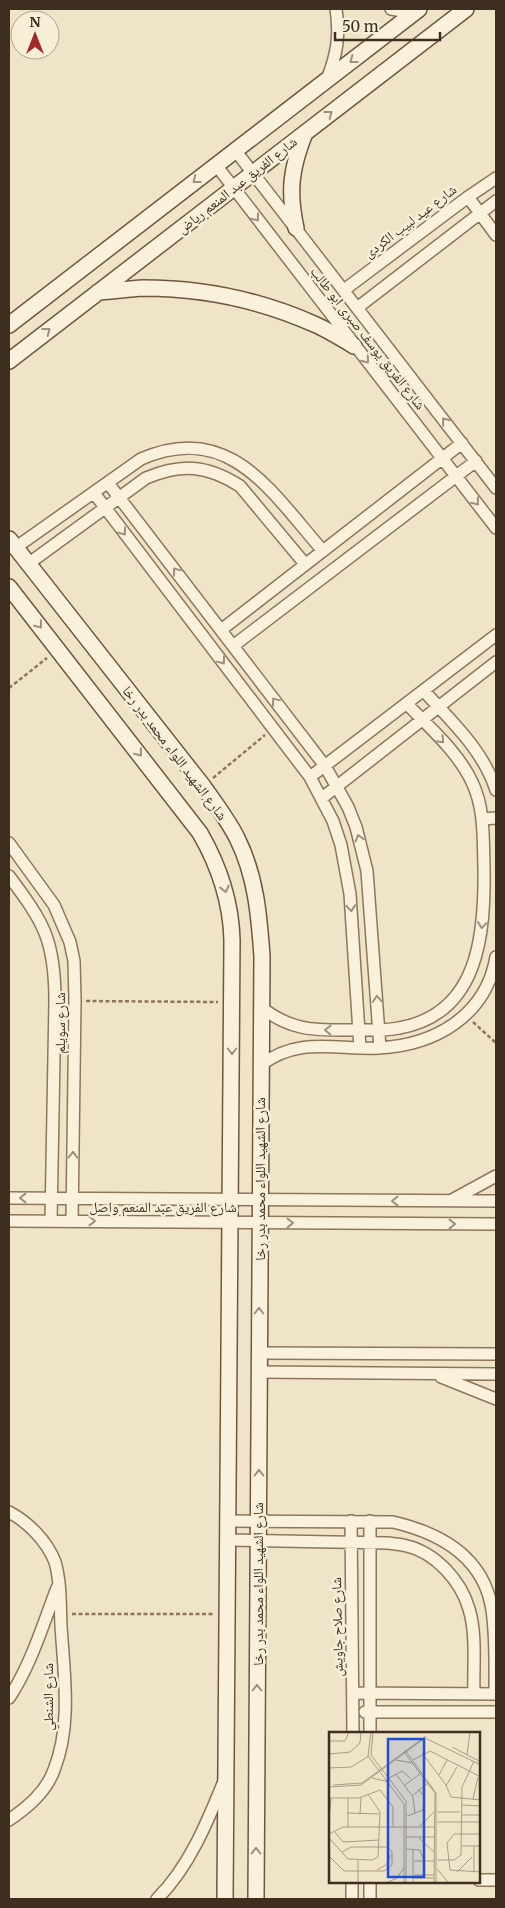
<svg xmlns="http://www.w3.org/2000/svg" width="505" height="1908" font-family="Merriweather,'Noto Naskh Arabic',serif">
	<rect width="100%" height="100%" fill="#f0e4c8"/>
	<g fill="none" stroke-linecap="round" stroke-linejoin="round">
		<!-- street casing -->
		<g stroke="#8d765c" stroke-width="14">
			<path id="street" d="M391 9 414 13
				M327 79C337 55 340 35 336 9
				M235 150 496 488
				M216 165 496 528
				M468 197 496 235
				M344 290 468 197 496 178
				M357 308 496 201
				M108 483 325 766 348 807 356 827 367 871 380 1048
				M94 493 310 777 333 821 341 845 350 894 360 1048
				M15 548 141 459C230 420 272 493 323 551
				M28 564 146 478C182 463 207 465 240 486L305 564
				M221 630 462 443
				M233 646 476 461
				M424 691C452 722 483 750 496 790
				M310 777 496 635
				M322 798 496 662
				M482 819 496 818
				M9 843 54 905 70 942 74 961 75 1001 72 1221
				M9 876C44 923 55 940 55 1001L51 1221
				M261 1007C292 1032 317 1030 354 1030 369 1030 385 1031 399 1028 479 1014 485 934 484 868 483 839 485 809 472 782 458 752 430 728 407 704
				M261 1065C299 1036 336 1050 379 1048 435 1045 486 1016 496 957
				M9 1198 496 1201
				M452 1200 496 1176
				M9 1221 496 1224
				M259 1353 496 1354
				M259 1372 496 1374
				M441 1377 496 1399
				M9 1512C28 1522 47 1541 55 1562 61 1582 60 1605 61 1626 64 1674 72 1725 54 1770 46 1792 28 1807 9 1820
				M228 1521 393 1522C440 1533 484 1557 492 1610 496 1637 495 1666 495 1694
				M351 1521 353 1733
				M370 1521V1733
				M228 1540 387 1543C394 1544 400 1544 407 1546 436 1553 461 1581 469 1609 477 1635 473 1666 474 1694
				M353 1693 496 1694
				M9 1698C31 1665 43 1624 57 1588
				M365 1712H496
				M479 1880H496
				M157 1899C189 1867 207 1823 224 1781
				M352 1899V1882
				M370 1899V1882"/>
		</g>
		<!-- secondary casing -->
		<g stroke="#6f573f" stroke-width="18">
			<path id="secondary" d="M296 228C288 191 291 168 305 133
				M98 292C113 291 128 289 143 288 202 288 260 300 314 324 328 330 341 338 354 346
				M9 325 419 9
				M9 361 466 9
				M9 539 203 786C215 803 228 820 237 838 256 876 259 915 262 956L256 1899
				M9 587 200 833C219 866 231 901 232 940L225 1899"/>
		</g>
		<!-- path -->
		<path stroke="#8d765c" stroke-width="2.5" stroke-dasharray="4 2.5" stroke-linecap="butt" d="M9 688 47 658
			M213 778 265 735
			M86 1001 218 1002
			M473 1022 496 1043
			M72 1614H214"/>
		<!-- street -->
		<use href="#street" stroke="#faf1dc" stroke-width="11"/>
		<!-- secondary -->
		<use href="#secondary" stroke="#faf1dc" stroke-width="15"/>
	</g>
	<!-- one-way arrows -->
	<defs><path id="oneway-chevron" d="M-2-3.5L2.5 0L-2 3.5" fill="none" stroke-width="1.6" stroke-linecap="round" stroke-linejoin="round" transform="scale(1.25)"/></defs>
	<g stroke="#9c907e">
		<use href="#oneway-chevron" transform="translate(353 60) rotate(143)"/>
		<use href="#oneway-chevron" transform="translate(329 114) rotate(-38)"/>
		<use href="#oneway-chevron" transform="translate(196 180) rotate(142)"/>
		<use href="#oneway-chevron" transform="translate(256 218) rotate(53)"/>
		<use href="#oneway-chevron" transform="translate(47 331) rotate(-37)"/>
		<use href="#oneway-chevron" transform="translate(366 360) rotate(52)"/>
		<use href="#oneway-chevron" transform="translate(445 421) rotate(-128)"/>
		<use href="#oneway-chevron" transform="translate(476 502) rotate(52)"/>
		<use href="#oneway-chevron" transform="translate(123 532) rotate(53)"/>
		<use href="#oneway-chevron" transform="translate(176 571) rotate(-127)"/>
		<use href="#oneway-chevron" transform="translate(39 625) rotate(52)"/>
		<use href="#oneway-chevron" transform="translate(222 661) rotate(53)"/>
		<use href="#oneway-chevron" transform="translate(275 701) rotate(-127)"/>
		<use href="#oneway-chevron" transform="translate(441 740) rotate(47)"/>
		<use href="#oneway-chevron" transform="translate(139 753) rotate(52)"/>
		<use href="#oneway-chevron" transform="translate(359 838) rotate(-106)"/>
		<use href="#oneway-chevron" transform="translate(225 889) rotate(76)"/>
		<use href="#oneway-chevron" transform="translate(351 908) rotate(86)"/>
		<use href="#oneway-chevron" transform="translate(482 925) rotate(97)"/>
		<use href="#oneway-chevron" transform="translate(377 999) rotate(-94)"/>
		<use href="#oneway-chevron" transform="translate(328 1030) rotate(-179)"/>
		<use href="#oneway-chevron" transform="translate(232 1051) rotate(90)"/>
		<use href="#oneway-chevron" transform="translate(73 1155) rotate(-89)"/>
		<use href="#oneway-chevron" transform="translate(23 1198) rotate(-180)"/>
		<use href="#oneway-chevron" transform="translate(395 1201) rotate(-180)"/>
		<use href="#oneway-chevron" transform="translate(92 1221)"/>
		<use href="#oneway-chevron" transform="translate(290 1223)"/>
		<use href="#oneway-chevron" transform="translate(452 1224)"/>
		<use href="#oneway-chevron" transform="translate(259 1311) rotate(-90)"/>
		<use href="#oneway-chevron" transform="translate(259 1473) rotate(-90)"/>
		<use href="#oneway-chevron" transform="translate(257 1688) rotate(-90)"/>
		<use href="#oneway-chevron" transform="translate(256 1851) rotate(-90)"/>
	</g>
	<g text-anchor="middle" stroke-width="5" stroke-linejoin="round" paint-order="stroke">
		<!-- street labels -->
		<g font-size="14" fill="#3d2e20" stroke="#f7eed8">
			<text transform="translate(237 185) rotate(-38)" y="5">شارع الفريق عبد المنعم رياض</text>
			<text transform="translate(410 221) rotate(-37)" y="5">شارع عيد لبيب الكردى</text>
			<text transform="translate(368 338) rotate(52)" y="5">شارع الفريق يوسف صبرى ابو طالب</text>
			<text transform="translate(175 753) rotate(53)" y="5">شارع الشهيد اللواء محمد بدر رخا</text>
			<text transform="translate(60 1023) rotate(-90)" y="5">شارع سويلم</text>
			<text transform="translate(260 1179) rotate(-90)" y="5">شارع الشهيد اللواء محمد بدر رخا</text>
			<text x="163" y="1212">شارع الفريق عبد المنعم واصل</text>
			<text transform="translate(258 1584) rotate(-90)" y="5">شارع الشهيد اللواء محمد بدر رخا</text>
			<text transform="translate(337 1627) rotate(-91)" y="5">شارع صلاح جاويش</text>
			<text transform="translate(48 1697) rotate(-90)" y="5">شارع الشنطي</text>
		</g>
	</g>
	<!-- overview -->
	<g transform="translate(329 1732)">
		<rect width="151" height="151" fill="#f0e4c8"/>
		<path fill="none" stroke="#a89b85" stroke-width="1" d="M42 0 39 24 75 72V151M0 9H16L20 0M123 15 152 30M76 18 107 61V151M75 20 106 61 105 151M93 21 117 53 122 65 152 68M0 22 21 20 31 11 32 0M42 23 77 69V151M42 23 44 0M138 23 141 0M67 28 84 31M84 28 101 19 152 45M0 36 22 35 40 24M67 42 84 65 86 82M110 43 118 28M43 46 60 50M60 46 73 39 82 47M4 53 33 51 97 4M76 53 92 41M117 54 128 35M0 55 32 53 96 6 152 33M83 64 99 51M0 66H30L51 58 64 75V95M19 66V95M144 67 149 45M133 73 152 74M108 80H131M18 81 50 82M31 82 32 66M133 83H152M78 84 94 78 95 64 89 57M0 86 2 66M108 90H152M91 94 105 80M5 99 14 110 50 108M0 102 14 95H106M152 102H125L118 111 121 138 152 140M77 105H106M0 106 19 127 43 128 49 125 51 80 39 62M90 106 105 120M133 114H152M77 117 91 118 95 129M0 124 15 139H55L63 133V120L58 115H22L13 120M108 128H125L132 123 133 55 145 29M85 129H106M108 137 120 151M48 138 57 133 62 123M128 140 143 125M145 140V114M85 143H105M85 146H105M29 150V128M5 151H51M57 151 68 146 75 136M84 151V117"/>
		<path fill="#1d4ed8" fill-opacity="0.15" stroke="#1d4ed8" stroke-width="2.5" d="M59 7H95V145H59Z"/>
		<rect width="151" height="151" fill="none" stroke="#3d2e20" stroke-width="2.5"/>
	</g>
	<!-- border -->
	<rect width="505" height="1908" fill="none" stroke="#3d2e20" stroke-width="20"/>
	<!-- north arrow -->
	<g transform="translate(35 35)"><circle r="24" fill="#f7eed8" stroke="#ada18e"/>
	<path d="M0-4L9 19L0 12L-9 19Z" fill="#9e2a2b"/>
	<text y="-8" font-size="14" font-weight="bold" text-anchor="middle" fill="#3d2e20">N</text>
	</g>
	<!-- scale -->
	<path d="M335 32v8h105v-8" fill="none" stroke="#3d2e20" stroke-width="2.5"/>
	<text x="342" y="32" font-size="15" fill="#3d2e20" stroke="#f7eed8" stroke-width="4" paint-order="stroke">50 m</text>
</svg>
